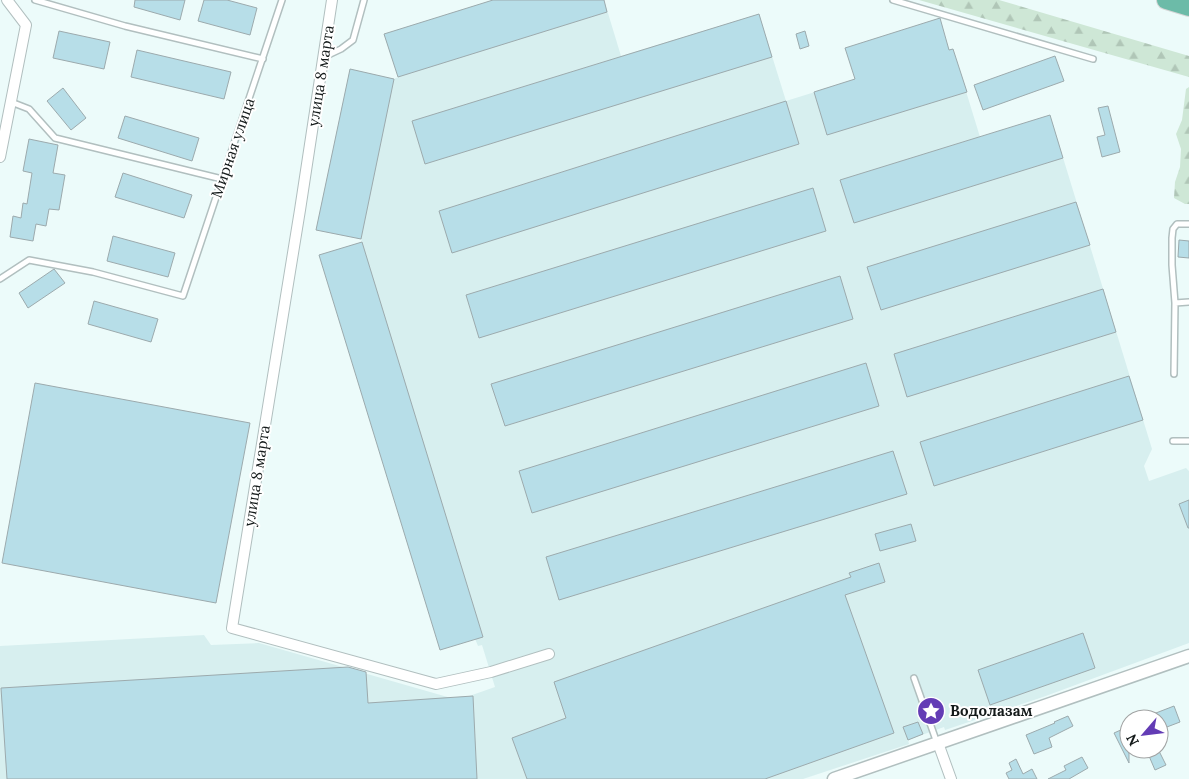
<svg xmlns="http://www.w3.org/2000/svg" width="1189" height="779" font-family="Lora,serif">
	<defs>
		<pattern id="forest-firs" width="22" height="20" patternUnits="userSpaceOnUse" patternTransform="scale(1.25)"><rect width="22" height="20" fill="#cee7d6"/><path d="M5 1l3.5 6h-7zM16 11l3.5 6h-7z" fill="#b0c6b7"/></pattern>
	</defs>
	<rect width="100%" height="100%" fill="#ecfbfa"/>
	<!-- built -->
	<path fill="#d7efef" d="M493 0H604L621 56 759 14 786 101 953 49 980 137 1050 115 1152 449 1144 466 1149 481 1186 468 1189 471V643L1043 697 945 730 944 727 908 740 909 744 803 779H0V646L204 635 211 645 259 643 458 700 495 687 482 645 478 646 319 255 362 242 361 239 316 230 350 69 394 79 398 77 384 34Z"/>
	<!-- forest -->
	<path fill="url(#forest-firs)" d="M919 0H999L1189 56V77Z
		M1189 87V204H1185L1174 198 1175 182 1180 167 1181 149 1176 134 1182 120 1186 89Z"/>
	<!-- building -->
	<path fill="#b7dee8" stroke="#9caaad" d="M135 0H185L180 20 134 7Z
		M204 0H227L257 8 250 35 198 21Z
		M493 0H604L607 12 398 77 384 34Z
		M759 14 772 57 425 164 412 121Z
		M940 18 949 50 953 49 967 92 827 135 814 92 855 79 845 48Z
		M59 31 110 42 104 69 53 58Z
		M805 31 809 46 800 49 796 34Z
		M137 50 231 72 224 99 131 77Z
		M1055 56 1064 81 983 110 974 85Z
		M350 69 394 79 361 239 316 230Z
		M63 88 86 118 71 130 47 101Z
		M786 101 799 144 452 253 439 211Z
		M1108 106 1120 152 1102 157 1097 137 1105 135 1098 108Z
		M1050 115 1063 158 854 223 840 180Z
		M125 116 199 138 192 161 118 138Z
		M29 139 58 145 53 173 65 175 59 210 49 209 46 226 36 224 33 241 10 237 13 216 21 218 23 203 27 204 32 173 23 171Z
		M123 173 192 195 184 218 115 197Z
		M813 188 826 231 479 338 466 295Z
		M1076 202 1090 245 881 310 867 267Z
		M113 236 175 253 168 277 107 261Z
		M1179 240 1189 241V258L1178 257Z
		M362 242 483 637 440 650 319 255Z
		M54 269 65 283 28 308 19 293Z
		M840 276 853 319 505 426 491 384Z
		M1103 289 1116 332 907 397 894 354Z
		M94 301 158 319 151 342 88 324Z
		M866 363 879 406 532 513 519 471Z
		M1129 376 1143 420 934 486 920 442Z
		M35 383 250 423 216 603 2 563Z
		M893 451 907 494 559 600 546 557Z
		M1189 500V528H1188L1179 504Z
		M911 524 916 541 880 551 875 534Z
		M879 563 885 582 845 595 894 733 765 779H527L512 738 566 718 554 682 851 577 849 573Z
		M1083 633 1095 668 990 705 978 670Z
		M348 667 366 672 368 703 473 696 477 779H7L1 688Z
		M1174 706 1180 722 1159 730V719H1143V718Z
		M1068 716 1073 726 1049 738 1052 747 1034 754 1026 735 1055 723 1054 722Z
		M918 722 923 734 908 740 903 727Z
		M1123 729 1129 742V763L1114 733Z
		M1146 749H1158L1166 765 1155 770Z
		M1082 757 1088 768 1069 779H1048L1066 770 1064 766Z
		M1016 759 1023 774 1032 769 1037 779H1009L1006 773 1012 770 1009 763Z"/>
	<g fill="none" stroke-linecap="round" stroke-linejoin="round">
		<!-- service casing -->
		<g stroke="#b1bfbf" stroke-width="8">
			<path id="service" d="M35 0 125 26 263 59
				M893 0 1093 59
				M324 57 341 49 353 40 364 0
				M11 102 29 109 55 138 222 179
				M0 279 29 260 93 272 183 296 282 0
				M1175 303 1172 265V238L1173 229 1177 224H1189
				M1174 374 1175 303 1189 302
				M1173 441H1189
				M914 678 937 743"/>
		</g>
		<!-- minor casing -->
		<g stroke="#b1bfbf" stroke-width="12">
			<path id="minor" d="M332 0 300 210 232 628 436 684 491 672 549 654
				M0 157 26 25 7 0
				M938 743 951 779"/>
		</g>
		<!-- tertiary casing -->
		<g stroke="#b1bfbf" stroke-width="15">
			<path id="tertiary" d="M834 779 1189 656"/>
		</g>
		<!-- trunk casing -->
		<g stroke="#d5d6d6" stroke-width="20">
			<path id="trunk" d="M1166 0 1189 7"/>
		</g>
		<!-- service -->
		<use href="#service" stroke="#fff" stroke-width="5"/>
		<!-- minor -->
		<use href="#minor" stroke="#fff" stroke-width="10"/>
		<!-- tertiary -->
		<use href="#tertiary" stroke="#fff" stroke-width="12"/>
		<!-- trunk -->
		<use href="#trunk" stroke="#6cbba8" stroke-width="18"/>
	</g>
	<!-- icons -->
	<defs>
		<g id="sight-disc" transform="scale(1.4375)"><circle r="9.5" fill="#633cb5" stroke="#fff"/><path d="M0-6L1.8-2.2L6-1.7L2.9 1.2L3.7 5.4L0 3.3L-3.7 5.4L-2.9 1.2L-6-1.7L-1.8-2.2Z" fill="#fff"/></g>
	</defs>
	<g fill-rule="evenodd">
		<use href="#sight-disc" x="931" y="711"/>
	</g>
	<g text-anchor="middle" stroke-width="4" stroke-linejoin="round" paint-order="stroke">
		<!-- street labels -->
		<g font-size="15" fill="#141a1a" stroke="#fff">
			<text transform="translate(321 76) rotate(-81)" y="5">улица 8 марта</text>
			<text transform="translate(233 148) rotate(-71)" y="5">Мирная улица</text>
			<text transform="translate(257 476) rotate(-81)" y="5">улица 8 марта</text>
		</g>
		<!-- poi labels -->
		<g font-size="15" font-weight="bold" fill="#141a1a" stroke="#fff" text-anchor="start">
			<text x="950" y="716">Водолазам</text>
		</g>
	</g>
	<!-- north arrow -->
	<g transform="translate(1144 734) rotate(242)"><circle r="24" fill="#ffffff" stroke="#a1a3a3"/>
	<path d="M0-4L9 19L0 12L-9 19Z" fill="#633cb5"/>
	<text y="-8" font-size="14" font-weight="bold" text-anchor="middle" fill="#141a1a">N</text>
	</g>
</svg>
